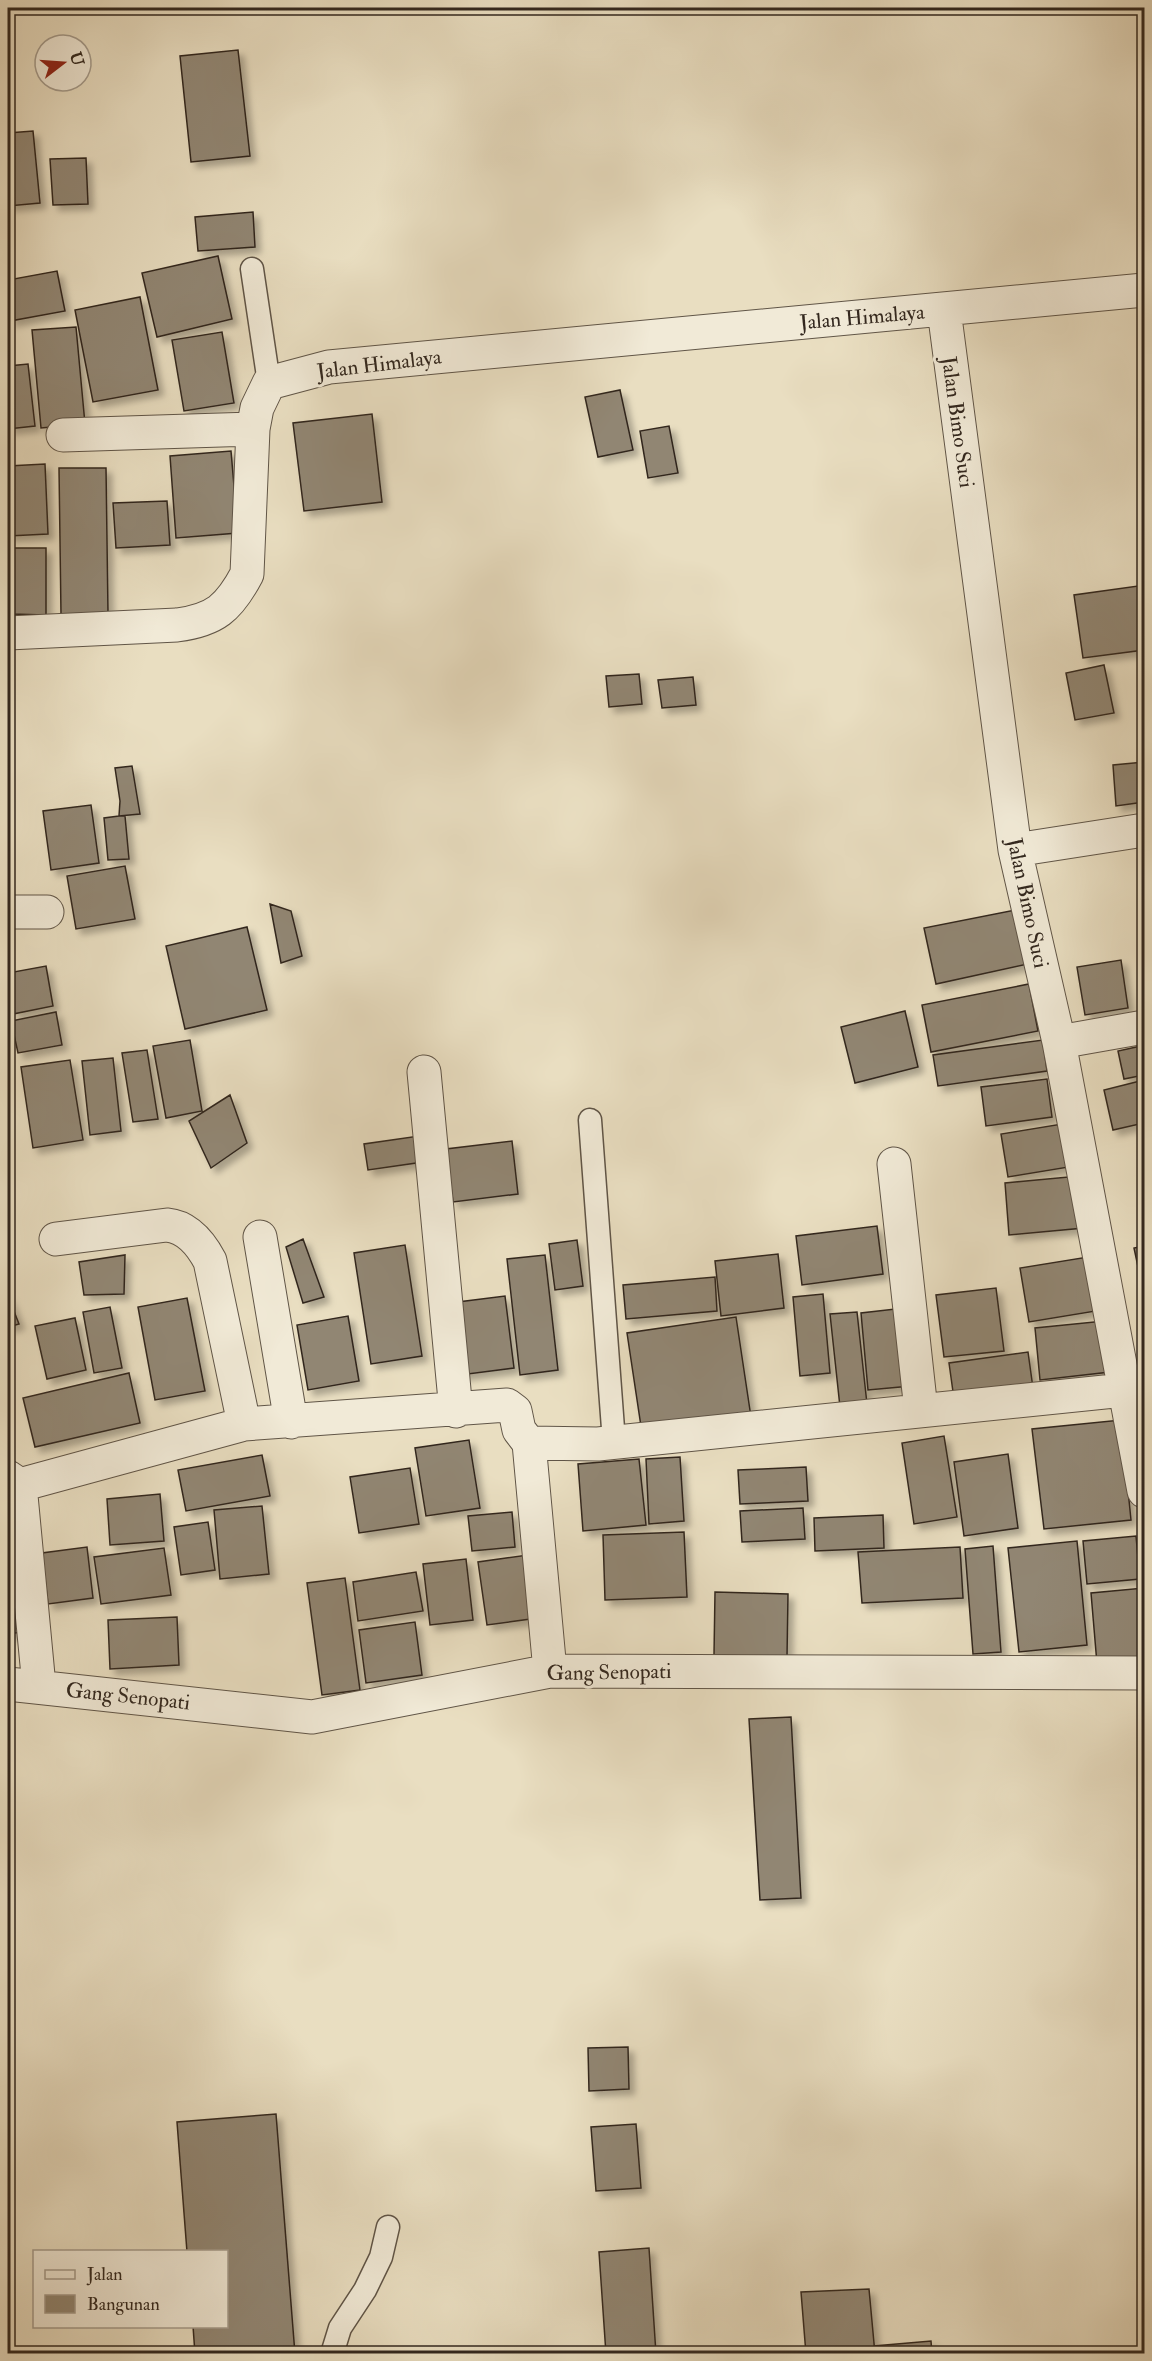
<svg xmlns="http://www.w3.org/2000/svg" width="1152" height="2361" font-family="'IM FELL Double Pica',serif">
	<defs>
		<filter id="shadow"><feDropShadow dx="5.5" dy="5.5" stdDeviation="3" flood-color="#0004"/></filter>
	</defs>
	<rect width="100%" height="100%" fill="#e9dec1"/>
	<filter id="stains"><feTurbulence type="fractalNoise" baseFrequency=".00333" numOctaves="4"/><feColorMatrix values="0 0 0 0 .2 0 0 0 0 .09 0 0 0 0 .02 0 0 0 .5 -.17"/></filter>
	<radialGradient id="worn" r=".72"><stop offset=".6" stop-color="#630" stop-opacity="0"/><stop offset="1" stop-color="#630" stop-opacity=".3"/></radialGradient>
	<!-- building -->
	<path fill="#918673" stroke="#32271e" stroke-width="1.5" filter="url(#shadow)" d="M238 50 250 156 191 162 180 56Z
		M33 131 40 203 8 206V133Z
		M86 158 88 204 53 205 50 159Z
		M253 212 255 247 198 251 195 217Z
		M218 256 232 319 157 337 142 273Z
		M57 271 65 311 10 321 8 280Z
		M140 297 158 390 93 402 75 310Z
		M76 327 85 424 41 428 32 330Z
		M222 332 234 403 184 411 172 340Z
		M28 364 35 426 8 429V366Z
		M620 390 633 450 598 457 585 397Z
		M372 414 382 502 304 511 293 423Z
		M669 426 678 473 648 478 640 431Z
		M231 451 238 533 176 538 170 456Z
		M45 464 48 534 8 536V466Z
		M59 468H106L108 613 61 614Z
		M167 501 170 545 116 548 113 503Z
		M11 548H46V615L11 614Z
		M1138 586 1144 650 1083 658 1074 595Z
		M1104 665 1114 713 1075 720 1066 673Z
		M639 674 642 704 609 707 606 676Z
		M693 677 696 705 662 708 658 680Z
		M1144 762V802L1116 806 1113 765Z
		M132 766 140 814 119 816 120 801 115 768Z
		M91 805 99 863 51 870 43 811Z
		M119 816H125L129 859 108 860 104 818Z
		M125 866 135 919 76 929 67 876Z
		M270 904 291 911 302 956 281 963Z
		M1025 908 1037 962 936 984 924 928Z
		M247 927 267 1010 185 1029 166 946Z
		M1121 960 1128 1008 1085 1015 1077 967Z
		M46 966 53 1006 13 1014 8 973Z
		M1029 984 1038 1031 931 1052 922 1005Z
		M905 1011 918 1067 855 1083 841 1027Z
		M56 1012 62 1045 18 1053 11 1021Z
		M190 1040 202 1111 166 1118 153 1046Z
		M1043 1040 1047 1071 938 1086 933 1055Z
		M1141 1046 1144 1075 1124 1079 1118 1051Z
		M147 1050 158 1119 133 1122 122 1053Z
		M113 1058 121 1131 90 1135 82 1061Z
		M70 1060 83 1140 33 1148 21 1067Z
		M1047 1079 1052 1117 986 1126 981 1087Z
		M1144 1080V1123L1113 1130 1104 1090Z
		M230 1095 247 1143 211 1168 189 1121Z
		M1068 1123 1075 1166 1008 1177 1001 1134Z
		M419 1136 423 1162 368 1170 364 1144Z
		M512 1141 518 1194 453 1202 446 1149Z
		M1079 1176 1084 1228 1009 1235 1005 1183Z
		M877 1226 883 1274 802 1285 796 1236Z
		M303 1239 324 1297 303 1303 286 1247Z
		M577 1240 583 1286 555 1290 549 1244Z
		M405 1245 422 1356 371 1364 354 1253Z
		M1144 1246V1275L1140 1276 1134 1248Z
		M778 1254 784 1308 721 1316 715 1261Z
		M125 1255 124 1294 84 1295 79 1262Z
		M545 1255 558 1370 520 1375 507 1259Z
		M1094 1256 1102 1310 1029 1322 1020 1268Z
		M715 1277 717 1311 626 1319 623 1285Z
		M996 1288 1004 1351 944 1357 936 1295Z
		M823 1294 830 1373 800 1376 793 1297Z
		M8 1296 19 1324 8 1327Z
		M505 1296 514 1368 460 1375 450 1303Z
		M187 1298 205 1391 155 1400 138 1307Z
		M110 1307 122 1368 94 1373 83 1312Z
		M904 1308 911 1386 868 1390 861 1313Z
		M857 1312 867 1404 840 1407 830 1314Z
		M348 1316 359 1381 308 1390 297 1325Z
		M736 1317 751 1417 642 1433 627 1333Z
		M75 1318 86 1370 47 1379 35 1326Z
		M1104 1321 1110 1372 1040 1380 1035 1328Z
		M1028 1352 1033 1388 954 1399 949 1363Z
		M129 1373 140 1423 35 1447 23 1398Z
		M1121 1420 1131 1520 1044 1529 1032 1429Z
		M944 1436 957 1517 914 1524 902 1443Z
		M469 1440 480 1508 426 1516 415 1448Z
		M1008 1454 1018 1528 964 1536 954 1462Z
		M262 1455 270 1496 186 1511 178 1470Z
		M680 1457 684 1521 649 1524 646 1459Z
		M639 1459 646 1525 583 1531 578 1464Z
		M806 1467 808 1501 740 1504 738 1470Z
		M410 1468 419 1524 359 1533 350 1477Z
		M160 1494 164 1541 110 1545 107 1499Z
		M262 1506 269 1574 220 1579 214 1510Z
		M803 1508 805 1539 742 1542 740 1511Z
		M512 1512 515 1547 472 1551 468 1516Z
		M883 1515 884 1548 815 1551 814 1518Z
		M208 1522 215 1570 181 1575 174 1527Z
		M684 1532 687 1597 605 1600 603 1535Z
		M1136 1536 1140 1579 1087 1584 1083 1541Z
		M1077 1541 1087 1645 1019 1652 1008 1548Z
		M993 1546 1001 1652 973 1654 965 1549Z
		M87 1547 93 1598 48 1604 42 1553Z
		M960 1547 963 1598 862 1603 858 1552Z
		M164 1548 171 1595 101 1604 94 1557Z
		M535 1554 545 1617 487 1625 478 1562Z
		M466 1559 473 1620 430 1625 423 1564Z
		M416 1572 423 1611 358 1621 353 1582Z
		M345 1578 360 1690 322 1695 307 1583Z
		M23 1583 29 1631 8 1634V1585Z
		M1144 1588V1660L1097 1664 1091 1593Z
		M715 1592 788 1594 787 1657 714 1655Z
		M177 1617 179 1665 110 1669 108 1620Z
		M415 1622 422 1675 366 1683 359 1630Z
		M791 1717 801 1898 760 1900 749 1719Z
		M1144 1756V1804L1143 1805 1140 1757Z
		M628 2047 629 2089 589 2091 588 2048Z
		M276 2114 295 2354H195L193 2326H226V2252H187L177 2122Z
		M636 2124 641 2188 596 2191 591 2127Z
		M649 2248 656 2354H606L599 2252Z
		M869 2289 875 2354H806L801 2292Z
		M931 2341 932 2354H875L874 2346Z"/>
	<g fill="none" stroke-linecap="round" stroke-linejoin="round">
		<!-- service casing -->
		<g stroke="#605547" stroke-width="25">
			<path id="service" d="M252 269 269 383
				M590 1120 614 1442
				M332 2354 340 2328 365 2290 381 2257 388 2227"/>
		</g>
		<!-- minor casing -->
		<g stroke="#605547" stroke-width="35">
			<path id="minor" d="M944 310 1015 850 1059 1042 1144 1491
				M63 435 253 429
				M8 633 177 625C215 620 229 608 247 574L253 429 257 408 269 383 329 367 1144 290
				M1015 850 1144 830
				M8 912H47
				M1059 1042 1144 1027
				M424 1072 456 1411
				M894 1164 921 1410
				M260 1237 291 1422
				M56 1239 167 1225C188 1227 201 1244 210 1261L244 1424
				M529 1443 550 1671
				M8 1477 20 1485 244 1424 507 1405 515 1411 519 1430 529 1443 598 1444 1124 1390 1144 1385
				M20 1485 39 1686
				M8 1684 312 1717 550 1671 1144 1673"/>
		</g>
		<!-- service -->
		<use href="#service" stroke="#f1ead7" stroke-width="22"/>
		<!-- minor -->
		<use href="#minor" stroke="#f1ead7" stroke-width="33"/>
	</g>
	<g text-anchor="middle" stroke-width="6" stroke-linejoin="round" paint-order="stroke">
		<!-- street labels -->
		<g font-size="21" fill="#32271e" stroke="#f1ead7">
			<text transform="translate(862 317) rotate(-5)" y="7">Jalan Himalaya</text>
			<text transform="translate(379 364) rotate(-7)" y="7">Jalan Himalaya</text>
			<text transform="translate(958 422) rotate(82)" y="7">Jalan Bimo Suci</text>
			<text transform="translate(1028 903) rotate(78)" y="7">Jalan Bimo Suci</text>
			<text transform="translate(609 1672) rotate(-1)" y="7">Gang Senopati</text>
			<text transform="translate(128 1696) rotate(6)" y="7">Gang Senopati</text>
		</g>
	</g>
	<!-- margin -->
	<rect width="1152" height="2361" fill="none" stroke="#e9dec1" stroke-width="30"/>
	<rect x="9" y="9" width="1134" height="2343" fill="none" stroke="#32271e" stroke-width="3"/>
	<rect x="15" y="15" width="1122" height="2331" fill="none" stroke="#32271e" stroke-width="1.5"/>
	<!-- legend -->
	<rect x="33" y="2250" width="195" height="78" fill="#f1ead7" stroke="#a59c8d" stroke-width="1.5"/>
	<rect x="45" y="2270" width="30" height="9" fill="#f1ead7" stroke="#a59c8d" stroke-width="1.5"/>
	<text x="87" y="2280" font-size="18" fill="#32271e">Jalan</text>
	<rect x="45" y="2295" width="30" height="18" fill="#918673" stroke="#a59c8d" stroke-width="1.5"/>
	<text x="87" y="2310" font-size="18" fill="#32271e">Bangunan</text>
	<!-- north arrow -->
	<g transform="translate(63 63) rotate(73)"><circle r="28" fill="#f1ead7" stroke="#a59c8d" stroke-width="1.5"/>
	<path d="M0-4.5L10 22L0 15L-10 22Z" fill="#8f2418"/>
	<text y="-9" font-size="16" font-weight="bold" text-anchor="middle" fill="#32271e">U</text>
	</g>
	<rect width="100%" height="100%" filter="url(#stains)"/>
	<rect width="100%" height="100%" fill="url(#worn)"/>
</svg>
